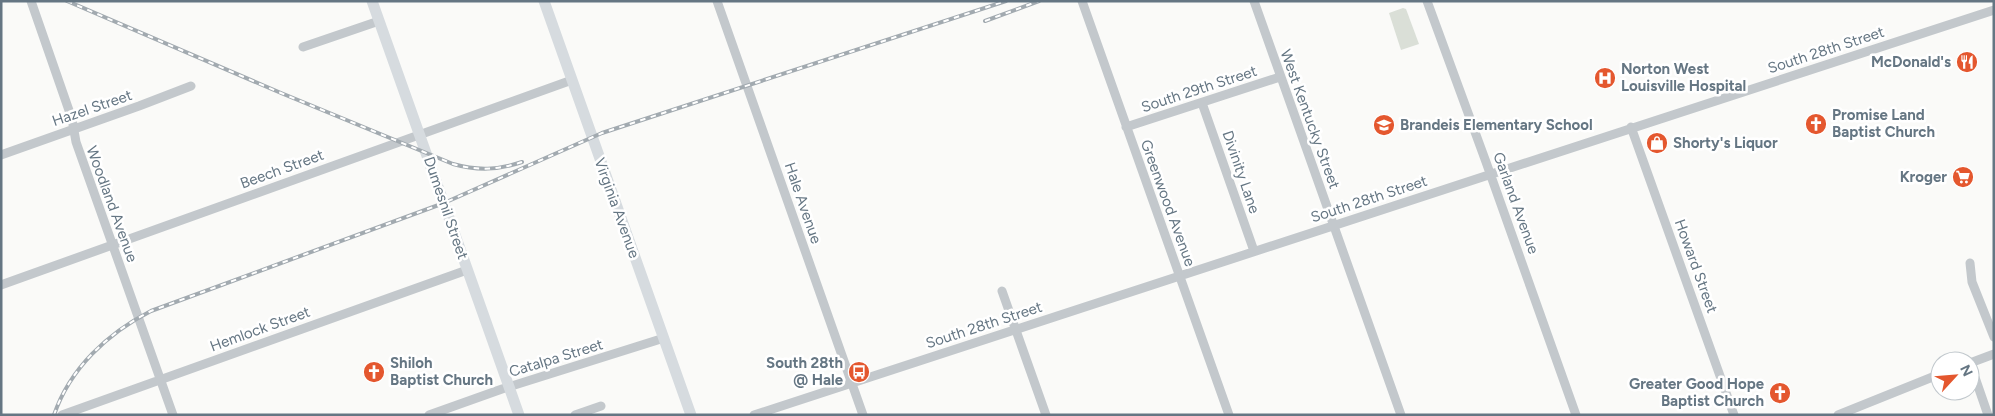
<svg xmlns="http://www.w3.org/2000/svg" width="1995" height="416" font-family="Figtree,sans-serif">
	<rect width="100%" height="100%" fill="#fafaf8"/>
	<!-- green -->
	<path fill="#dadfd7" d="M1403 8 1406 9 1419 44 1401 50 1389 13Z"/>
	<g fill="none" stroke-linecap="round" stroke-linejoin="round">
		<!-- minor -->
		<path stroke="#c3c8cc" stroke-width="9" d="M31 1 72 119 76 142 173 415
			M717 1 863 415
			M1082 1 1229 415
			M1254 1 1401 415
			M1427 1 1486 162 1576 415
			M303 47 379 21
			M1202 103 1254 251
			M1126 127 1280 77
			M1631 127 1734 415
			M1 155 139 106 191 86
			M1970 263 1972 282 1994 337
			M1 285 572 80
			M1002 291 1046 415
			M1970 363 1988 415
			M1970 363 1994 354
			M62 415 467 270
			M429 415 502 389 664 338
			M575 415 601 406
			M754 415 1994 10
			M1838 415 1940 374"/>
		<!-- major -->
		<path stroke="#d6dbdf" stroke-width="11" d="M372 1 519 415
			M544 1 691 415"/>
		<!-- rail casing -->
		<g stroke="#a2aab0" stroke-width="4">
			<path id="rail" d="M67 1 281 93 453 164C478 171 498 170 522 162
				M985 21 1039 1
				M54 415C70 368 108 333 151 311L444 203 602 133 1006 1"/>
		</g>
		<!-- rail -->
		<use href="#rail" stroke="#fff" stroke-width="2" stroke-dasharray="5.5" stroke-linecap="butt"/>
	</g>
	<!-- icons -->
	<defs>
		<g id="restaurant-disc" transform="scale(1.125)"><circle r="9.5" fill="#e4572e" stroke="#fff"/><path d="M-5-6h1v4h1v-4h1v4h1v-4h1v5L-1.5 .5V6h-2V.5L-5-1ZM5-6V6H3V1.5H1.5Q1.5-4 5-6Z" fill="#fff"/></g>
		<g id="hospital-disc" transform="scale(1.125)"><circle r="9.5" fill="#e4572e" stroke="#fff"/><path d="M-5-5h3v3.5h4V-5h3V5h-3V1.5h-4V5h-3Z" fill="#fff"/></g>
		<g id="church-disc" transform="scale(1.125)"><circle r="9.5" fill="#e4572e" stroke="#fff"/><path d="M-1.2-6h2.4v3.5h3.3v2.4h-3.3V6h-2.4V-.1h-3.3v-2.4h3.3Z" fill="#fff"/></g>
		<g id="school-disc" transform="scale(1.125)"><circle r="9.5" fill="#e4572e" stroke="#fff"/><path d="M0-5L7-2L0 1L-7-2ZM-4 1L0 2.5L4 1V4Q0 6-4 4Z" fill="#fff"/></g>
		<g id="shop-disc" transform="scale(1.125)"><circle r="9.5" fill="#e4572e" stroke="#fff"/><path d="M-5-2.5h2.3a2.7 3.5 0 0 1 5.4 0H5L5.5 6h-11ZM-1.5-2.5h3a1.5 2.3 0 0 0-3 0Z" fill="#fff"/></g>
		<g id="supermarket-disc" transform="scale(1.125)"><circle r="9.5" fill="#e4572e" stroke="#fff"/><path d="M-6-5.5h2.5l.6 2H6L4.5 2H-2.5L-4.4-4H-6ZM-1.5 3.2a1.3 1.3 0 1 0 .1 0ZM3 3.2a1.3 1.3 0 1 0 .1 0Z" fill="#fff"/></g>
		<g id="bus-disc" transform="scale(1.125)"><circle r="9.5" fill="#e4572e" stroke="#fff"/><path d="M-5-6H5V4H4V6H2V4H-2V6H-4V4H-5ZM-3.5-4V0h7V-4ZM-3.5 1.2v1.5H-2V1.2ZM2 1.2v1.5H3.5V1.2Z" fill="#fff"/></g>
	</defs>
	<g fill-rule="evenodd">
		<use href="#restaurant-disc" x="1967" y="62"/>
		<use href="#hospital-disc" x="1605" y="78"/>
		<use href="#church-disc" x="1816" y="124"/>
		<use href="#school-disc" x="1384" y="125"/>
		<use href="#shop-disc" x="1657" y="143"/>
		<use href="#supermarket-disc" x="1963" y="177"/>
		<use href="#church-disc" x="374" y="372"/>
		<use href="#bus-disc" x="859" y="372"/>
		<use href="#church-disc" x="1780" y="393"/>
	</g>
	<g text-anchor="middle" stroke-width="5" stroke-linejoin="round" paint-order="stroke">
		<!-- street labels -->
		<g font-size="15" fill="#657683" stroke="#fff">
			<text transform="translate(1826 50) rotate(-18)" y="5">South 28th Street</text>
			<text transform="translate(1199 89) rotate(-18)" y="5">South 29th Street</text>
			<text transform="translate(92 108) rotate(-19)" y="5">Hazel Street</text>
			<text transform="translate(1310 119) rotate(70)" y="5">West Kentucky Street</text>
			<text transform="translate(282 169) rotate(-20)" y="5">Beech Street</text>
			<text transform="translate(1241 172) rotate(71)" y="5">Divinity Lane</text>
			<text transform="translate(1369 199) rotate(-18)" y="5">South 28th Street</text>
			<text transform="translate(803 203) rotate(71)" y="5">Hale Avenue</text>
			<text transform="translate(1168 203) rotate(70)" y="5">Greenwood Avenue</text>
			<text transform="translate(1516 203) rotate(70)" y="5">Garland Avenue</text>
			<text transform="translate(112 204) rotate(70)" y="5">Woodland Avenue</text>
			<text transform="translate(446 208) rotate(71)" y="5">Dumesnil Street</text>
			<text transform="translate(617 208) rotate(70)" y="5">Virginia Avenue</text>
			<text transform="translate(1696 266) rotate(70)" y="5">Howard Street</text>
			<text transform="translate(984 325) rotate(-18)" y="5">South 28th Street</text>
			<text transform="translate(260 329) rotate(-20)" y="5">Hemlock Street</text>
			<text transform="translate(556 358) rotate(-17)" y="5">Catalpa Street</text>
		</g>
		<!-- poi labels -->
		<g font-size="15" font-weight="bold" fill="#657683" stroke="#fff" text-anchor="start">
			<text x="1951" y="67" text-anchor="end">McDonald's</text>
			<text x="1621" y="74">Norton West<tspan x="1621" dy="17">Louisville Hospital</tspan></text>
			<text x="1832" y="120">Promise Land<tspan x="1832" dy="17">Baptist Church</tspan></text>
			<text x="1400" y="130">Brandeis Elementary School</text>
			<text x="1673" y="148">Shorty's Liquor</text>
			<text x="1947" y="182" text-anchor="end">Kroger</text>
			<text x="390" y="368">Shiloh<tspan x="390" dy="17">Baptist Church</tspan></text>
			<text x="843" y="368" text-anchor="end">South 28th<tspan x="843" dy="17">@ Hale</tspan></text>
			<text x="1764" y="389" text-anchor="end">Greater Good Hope<tspan x="1764" dy="17">Baptist Church</tspan></text>
		</g>
	</g>
	<!-- border -->
	<rect width="1995" height="416" fill="none" stroke="#657683" stroke-width="5"/>
	<!-- north arrow -->
	<g transform="translate(1955 376) rotate(64)"><circle r="24" fill="#ffffff" stroke="#c1c8cd"/>
	<path d="M0-4L9 19L0 12L-9 19Z" fill="#e4572e"/>
	<text y="-8" font-size="14" font-weight="bold" text-anchor="middle" fill="#657683">N</text>
	</g>
</svg>
